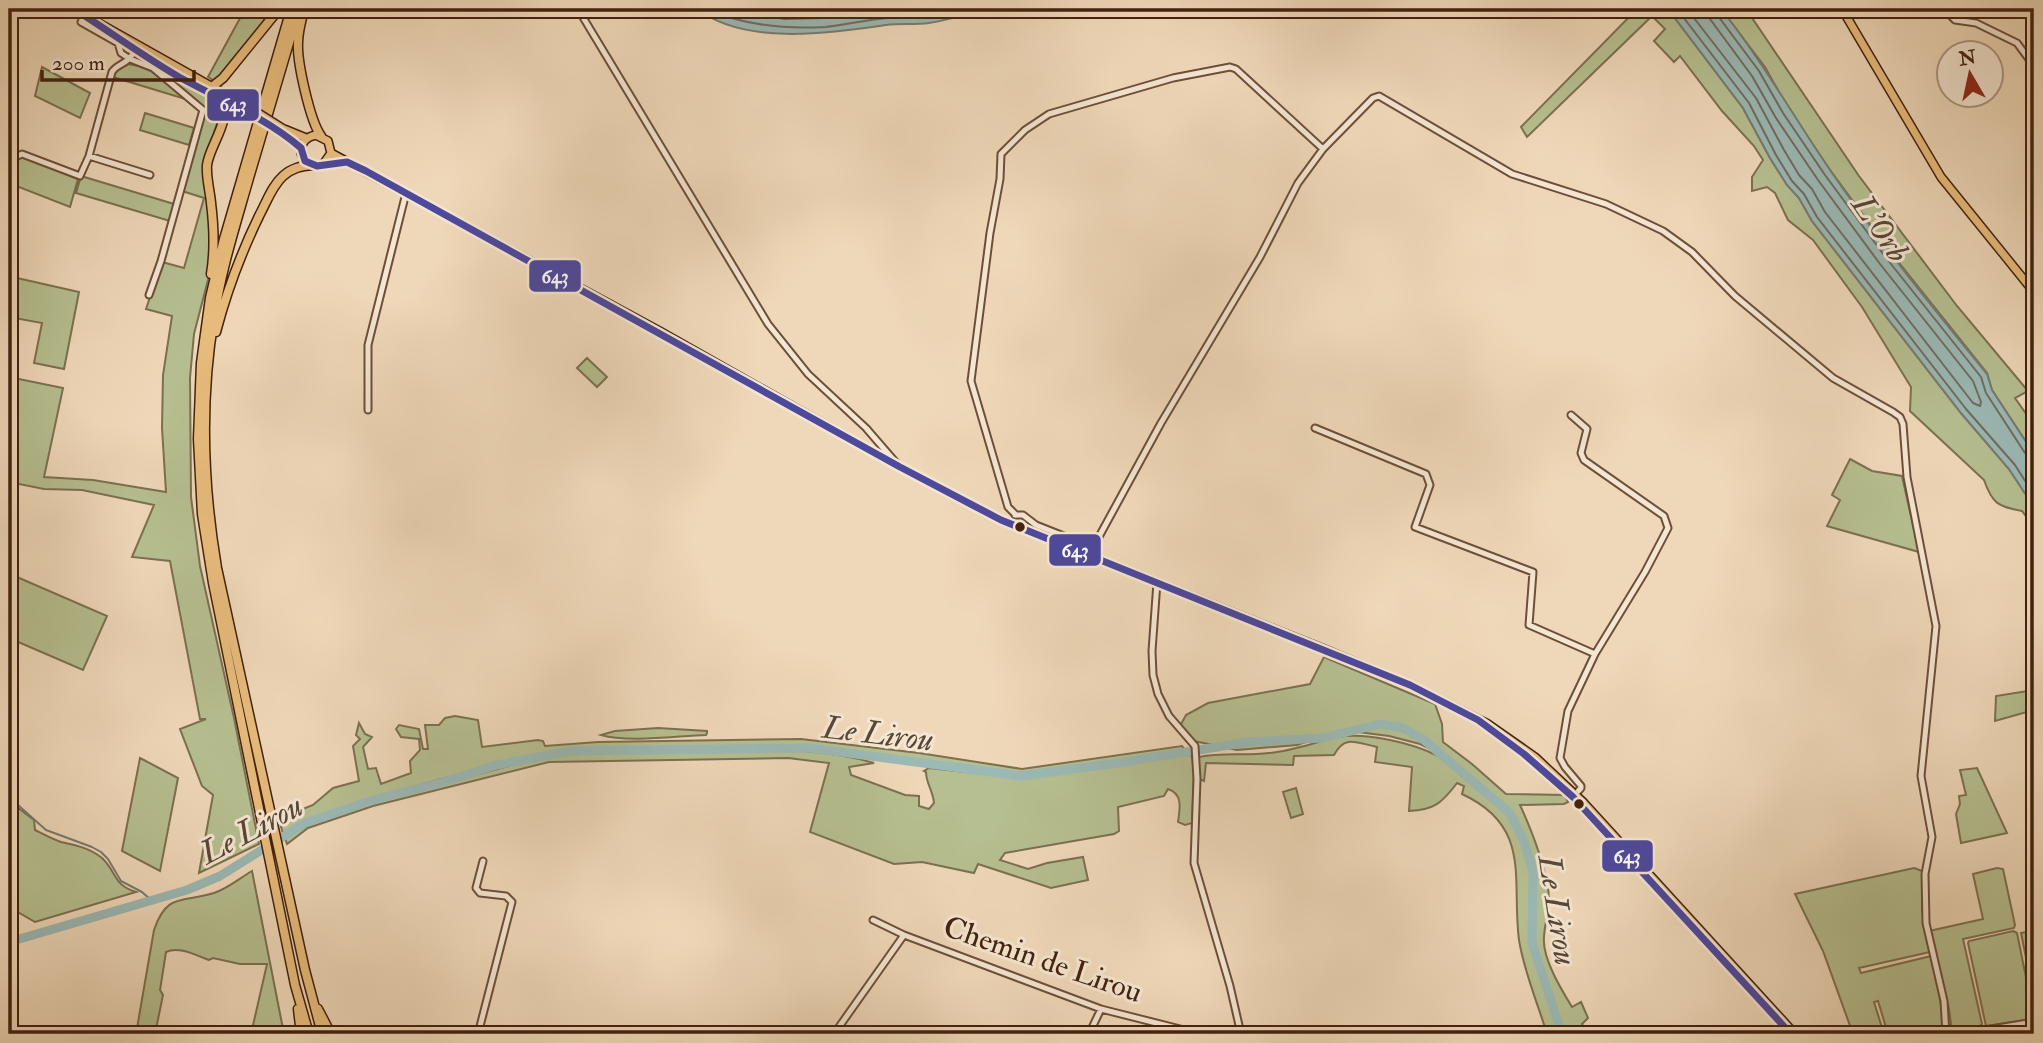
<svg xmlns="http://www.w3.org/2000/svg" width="2043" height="1043" font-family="'IM FELL Double Pica',serif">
	<rect width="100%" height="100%" fill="#efd8b9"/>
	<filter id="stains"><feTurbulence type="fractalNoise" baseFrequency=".00286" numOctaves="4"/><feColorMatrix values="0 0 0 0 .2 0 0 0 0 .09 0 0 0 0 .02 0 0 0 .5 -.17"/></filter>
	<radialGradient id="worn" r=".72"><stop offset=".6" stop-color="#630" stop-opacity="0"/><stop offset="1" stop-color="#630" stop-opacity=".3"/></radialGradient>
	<!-- green -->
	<path fill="#b6bf91" stroke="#7c7050" stroke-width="2" d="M245 9H277L216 82 208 77Z
		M1637 9H1668L1743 108 1770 158 1787 185 1799 198 1812 221 1961 413 2009 469 2034 507V527L2022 511C1998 507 1992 503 1984 480L1910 411 1911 387 1862 307 1813 240 1788 220 1775 193 1767 187 1752 191V177L1763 160 1754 146 1722 111 1680 56 1674 62 1654 41 1665 29 1652 16 1527 137 1521 127Z
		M1721 9H1746L1859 176 1957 306 2028 391 2015 398 2034 425V454L1992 390 1987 373 1892 254 1830 170 1789 110 1765 67Z
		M128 64 150 68 192 101 113 77 115 71Z
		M152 64 213 98 220 115 205 158 213 242 209 276 194 334 190 378 191 497 200 566 234 718 259 844 199 873 213 795 202 786 180 729 206 719H200L170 561 132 557 154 505 82 490 44 489 9 482V377L63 388 44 477 93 480 166 492 162 428 163 375 172 316 146 309 162 262 184 268 204 198 182 191 204 108Z
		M42 67 90 93 80 118 35 96Z
		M145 113 194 128 189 145 140 130Z
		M21 155 78 179 70 207 14 185 9 203V163Z
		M81 176 174 204 170 221 76 193Z
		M9 219 18 222 9 267Z
		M17 278 79 292 64 369 34 363 42 323 9 317Z
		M587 358 607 377 597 387 577 368Z
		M1850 459 1872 471 1902 476 1919 552 1827 526 1840 500 1832 495Z
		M10 574 107 616 83 670 9 638Z
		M1324 657 1435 704 1442 724 1443 742 1472 764 1506 794 1565 795 1568 802 1564 804 1520 805C1532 831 1543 860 1548 888 1551 905 1545 920 1544 937 1542 958 1561 989 1572 1007L1581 1002 1588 1018 1582 1024 1588 1034H1547C1538 1004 1524 972 1519 940 1511 880 1533 827 1462 794L1464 786 1457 783C1442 803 1434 810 1409 811L1412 767 1375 762 1377 747C1357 743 1345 734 1334 755L1294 756 1293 765 1206 763 1204 781 1199 779V757C1222 752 1246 756 1269 753 1293 751 1315 742 1338 737 1365 732 1413 743 1438 756L1508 810 1443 755 1420 744 1389 736 1342 730 1297 745 1237 750 1194 741 1180 726 1186 715 1208 703 1310 684Z
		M2034 690V710L1995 721 1996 696Z
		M455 716 478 720 482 747 538 740 543 741 545 746 598 742 801 739 919 753 1022 769 1182 746 1185 750 1118 761 1020 773 885 760 806 747 579 749 496 764 365 800 305 821 283 834 280 823 298 811 313 805 333 788 359 781 353 746 360 739 356 735 359 723 365 734 372 737 363 747 368 769 376 768 381 784 411 773 410 761 420 750 419 739 401 737 396 729 399 725 419 729 423 749H428L425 725H439L445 718Z
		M658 728 707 731V733L706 735C676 736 628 743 601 735L615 731Z
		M692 750C753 750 815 746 874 763L849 767 851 775 905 795 919 796V806L929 809 934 803C933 791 926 783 926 772L924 771 929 768 1021 778 1186 754 1192 756 1194 771 1192 823 1185 825 1178 822C1180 808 1183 794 1168 789L1164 796 1118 807 1119 831 1114 834 1005 853 1000 860 1028 869 1047 863 1083 857 1088 880 1051 888 978 864 974 873 922 862 894 864 810 832 829 763 788 758 549 762 373 806 308 828 287 844 285 838C327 811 378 801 425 789 477 776 527 757 581 753 618 750 655 751 692 750Z
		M140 758 178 778 160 871 122 851Z
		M1977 768 2007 833 1961 843 1956 814 1960 804 1959 796 1966 795 1960 770Z
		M1296 788 1303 814 1291 818 1283 792Z
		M9 801 34 820 35 830C43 834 52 839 61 842 75 845 90 848 102 858 117 872 113 885 136 892L35 922 9 907Z
		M1914 868 1922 871V910L1930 952 1859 968 1861 973 1931 956 1939 986 1944 1034H1888L1878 1001 1874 1002 1884 1034H1853L1823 951 1795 894Z
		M1997 868 2003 869 2015 925 2014 928 1963 939 1982 1024 1977 1028 1952 1032 1949 1009 1929 931 1983 919 1973 874Z
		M252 871 284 1034H251L267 964H240L213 958 209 960C195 955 179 946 166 952L160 990 163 995 155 1034H136L154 930C167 892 182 903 214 893 227 889 240 878 252 871Z
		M2013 931 2017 933 2034 1017 2033 1019 1986 1026 1968 943 1969 941Z
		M2032 931 2031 941 2034 962V997L2021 933Z
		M2034 1026V1034H1996V1030Z"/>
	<!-- water -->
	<path fill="#9bb9b5" stroke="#777c72" stroke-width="2" d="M697 9H986C967 14 948 20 929 23 914 25 900 23 886 25 829 33 746 46 697 9Z
		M1668 9H1721C1761 59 1792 114 1828 167 1877 239 1932 307 1987 374L1992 390 2034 454V507L2009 469 1961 413 1812 221 1799 198 1787 185 1770 158 1743 108Z"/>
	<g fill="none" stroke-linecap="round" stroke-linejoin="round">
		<!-- shore -->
		<path stroke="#6e6d62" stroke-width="2" d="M708 9C744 26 786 29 825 27 846 25 868 19 889 18 914 16 935 15 959 9
			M733 9 784 19 824 18 887 9H914
			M1677 9 1749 103 1776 155 1792 181 1804 194 1817 217 1966 409 2015 465 2034 495
			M1687 9 1756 98 1784 150 1799 175 1812 189 1825 212 1973 403 1980 406 1981 402 1973 381 1880 264 1818 180 1776 118 1752 76 1710 19 1707 9
			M1716 9 1718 16 1759 71 1783 113 1825 175 1887 259 1981 377 1986 393 2025 453 2034 457"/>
		<!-- stream -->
		<path stroke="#777c72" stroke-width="2" d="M9 797 46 830 92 847 101 852 108 859 121 881 142 892 151 900"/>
		<!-- river -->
		<path stroke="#9bb9b5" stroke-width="9" d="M9 942 187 890 220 876 305 823 373 800 440 783 497 765 570 751 810 748 1021 776 1118 763 1248 742 1323 738 1380 724 1403 728 1424 740 1510 813 1525 844 1533 872 1532 943 1562 1034"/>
		<!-- minor casing -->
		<g stroke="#6d4f39" stroke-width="9">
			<path id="minor" d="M578 9 768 324 808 374 866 428 898 465
				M1944 9 1955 20 1976 23 2017 43 2034 66
				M81 22 118 43 121 53 130 59 153 68 203 110 161 261 149 295
				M89 156 150 175
				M9 160 22 154 80 176 89 156 112 72C117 64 127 64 132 55
				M368 410V345L406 193
				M1571 415 1587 429 1581 453 1584 460 1664 516 1668 528 1645 572 1595 654 1568 711 1560 758 1565 767 1581 786V788L1573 797
				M1315 428 1426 474 1430 485 1415 527 1533 572 1529 625 1595 654
				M1015 515H1023L1036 525 1089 546 1095 544 1161 423 1260 257 1298 183 1323 149 1373 98 1379 96 1512 174 1606 204 1663 231 1692 252 1735 296 1833 378 1893 412 1900 417 1903 424 1907 477 1936 626 1921 776 1932 837 1925 874 1926 923 1944 1001 1946 1034
				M1016 515 1008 507 971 381 990 233 1000 179 1001 154 1025 130 1049 114 1173 78 1230 67 1236 69 1323 149
				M1157 582 1152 651 1153 675 1158 694 1169 716 1195 746 1197 779 1194 863 1230 986 1241 1034
				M873 920 904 935 1101 1009 1200 1034
				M478 1034 512 902 506 896 480 893 476 888 483 861
				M834 1034 904 935
				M1089 1034 1101 1009
				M1961 1034 2034 1022"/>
		</g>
		<!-- major casing -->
		<g stroke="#42210e" stroke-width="10">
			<path id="major" d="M74 9 255 111
				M1842 9 1941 177 2034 292
				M134 46C172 73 199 89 242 107
				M284 129 306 138
				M281 131 301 148
				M331 153 661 332 900 467 1001 520 1324 649 1410 685 1488 724 1535 757 1584 803 1795 1034
				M324 163 331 153 328 141 316 135C306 137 301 142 301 153L308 164 317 166 346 162"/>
		</g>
		<!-- highway casing -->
		<g stroke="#42210e" stroke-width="11">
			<path id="highway" d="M291 9 224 239 210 298 201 363 198 439 202 514 213 583 295 985 309 1034
				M299 9C282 65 266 122 249 178 236 224 221 270 214 318 200 401 203 485 217 568L305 970 322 1034
				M304 10C301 21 298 32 298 43 297 62 310 121 321 136
				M213 86 223 78 279 9
				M211 274C215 250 214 227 211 203 210 191 206 177 207 165 210 143 234 119 219 99
				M216 332C227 290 241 253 260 214 267 201 272 186 283 176 292 168 301 166 313 165
				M298 1009 301 1034
				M318 1009 331 1034"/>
		</g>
		<!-- minor -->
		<use href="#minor" stroke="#f5e6d2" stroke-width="5"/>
		<!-- major -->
		<use href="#major" stroke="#e8bc7c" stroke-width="7"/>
		<!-- highway -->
		<use href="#highway" stroke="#e8bc7c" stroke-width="8"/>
		<!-- major-bridge casing -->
		<g stroke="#42210e" stroke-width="10" stroke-linecap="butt">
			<path id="major-bridge" d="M255 111 282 128"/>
		</g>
		<!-- major-bridge -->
		<use href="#major-bridge" stroke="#e8bc7c" stroke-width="7"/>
		<!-- bus-1 casing -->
		<g stroke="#f5e6d2" stroke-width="12">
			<path id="bus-1" d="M74 9C109 31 143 56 179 77 221 100 265 117 301 148
				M301 148 305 161 317 166 347 162 366 171 900 467 1001 520 1410 685 1478 720 1524 754 1573 797 1791 1034"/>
		</g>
		<!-- bus-1 -->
		<use href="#bus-1" stroke="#4d499d" stroke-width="7"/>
	</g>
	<!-- markers -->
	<g fill="#42210e" stroke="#f5e6d2" stroke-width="2.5">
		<circle cx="1020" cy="527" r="6"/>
		<circle cx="1579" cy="804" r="6"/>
	</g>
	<g text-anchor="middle" stroke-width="6" stroke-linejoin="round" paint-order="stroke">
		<!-- street labels -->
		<g font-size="30" fill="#42210e" stroke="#f5e6d2">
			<text transform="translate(1043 959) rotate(19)" y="10">Chemin de Lirou</text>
		</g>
		<!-- water labels -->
		<g font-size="32" font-style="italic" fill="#584738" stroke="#f5e6d2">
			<text transform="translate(1881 228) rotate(55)" y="11">L'Orb</text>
			<text transform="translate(878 733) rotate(7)" y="11">Le Lirou</text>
			<text transform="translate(251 829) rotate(-28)" y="11">Le Lirou</text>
			<text transform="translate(1558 910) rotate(81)" y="11">Le Lirou</text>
		</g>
	</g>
	<g stroke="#f5e6d2" stroke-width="2.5">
		<rect x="206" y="88" width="54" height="34" rx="7" fill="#4d499d"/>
		<rect x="528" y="259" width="54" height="34" rx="7" fill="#4d499d"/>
		<rect x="1048" y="533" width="54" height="34" rx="7" fill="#4d499d"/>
		<rect x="1601" y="839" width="53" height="34" rx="7" fill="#4d499d"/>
	</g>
	<g font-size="19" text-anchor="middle" font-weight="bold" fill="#fff">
		<text x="233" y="111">643</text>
		<text x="555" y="283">643</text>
		<text x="1075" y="557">643</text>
		<text x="1627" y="863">643</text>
	</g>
	<!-- margin -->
	<rect width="2043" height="1043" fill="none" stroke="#efd8b9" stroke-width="35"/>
	<rect x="10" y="10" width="2022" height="1022" fill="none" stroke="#42210e" stroke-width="3.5"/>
	<rect x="18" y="18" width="2008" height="1008" fill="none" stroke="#42210e" stroke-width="2"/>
	<!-- north arrow -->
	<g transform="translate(1970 74) rotate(351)"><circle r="33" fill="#f5e6d2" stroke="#ad9784" stroke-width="2"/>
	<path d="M0-5L12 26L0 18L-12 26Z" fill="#8f2418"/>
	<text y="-10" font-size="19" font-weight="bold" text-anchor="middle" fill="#42210e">N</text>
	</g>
	<!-- scale -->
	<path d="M42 70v10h152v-10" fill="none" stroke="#42210e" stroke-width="3.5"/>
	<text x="52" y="70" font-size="21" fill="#42210e" stroke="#f5e6d2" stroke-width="5" paint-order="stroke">200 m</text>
	<rect width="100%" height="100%" filter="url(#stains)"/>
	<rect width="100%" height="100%" fill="url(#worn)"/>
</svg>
